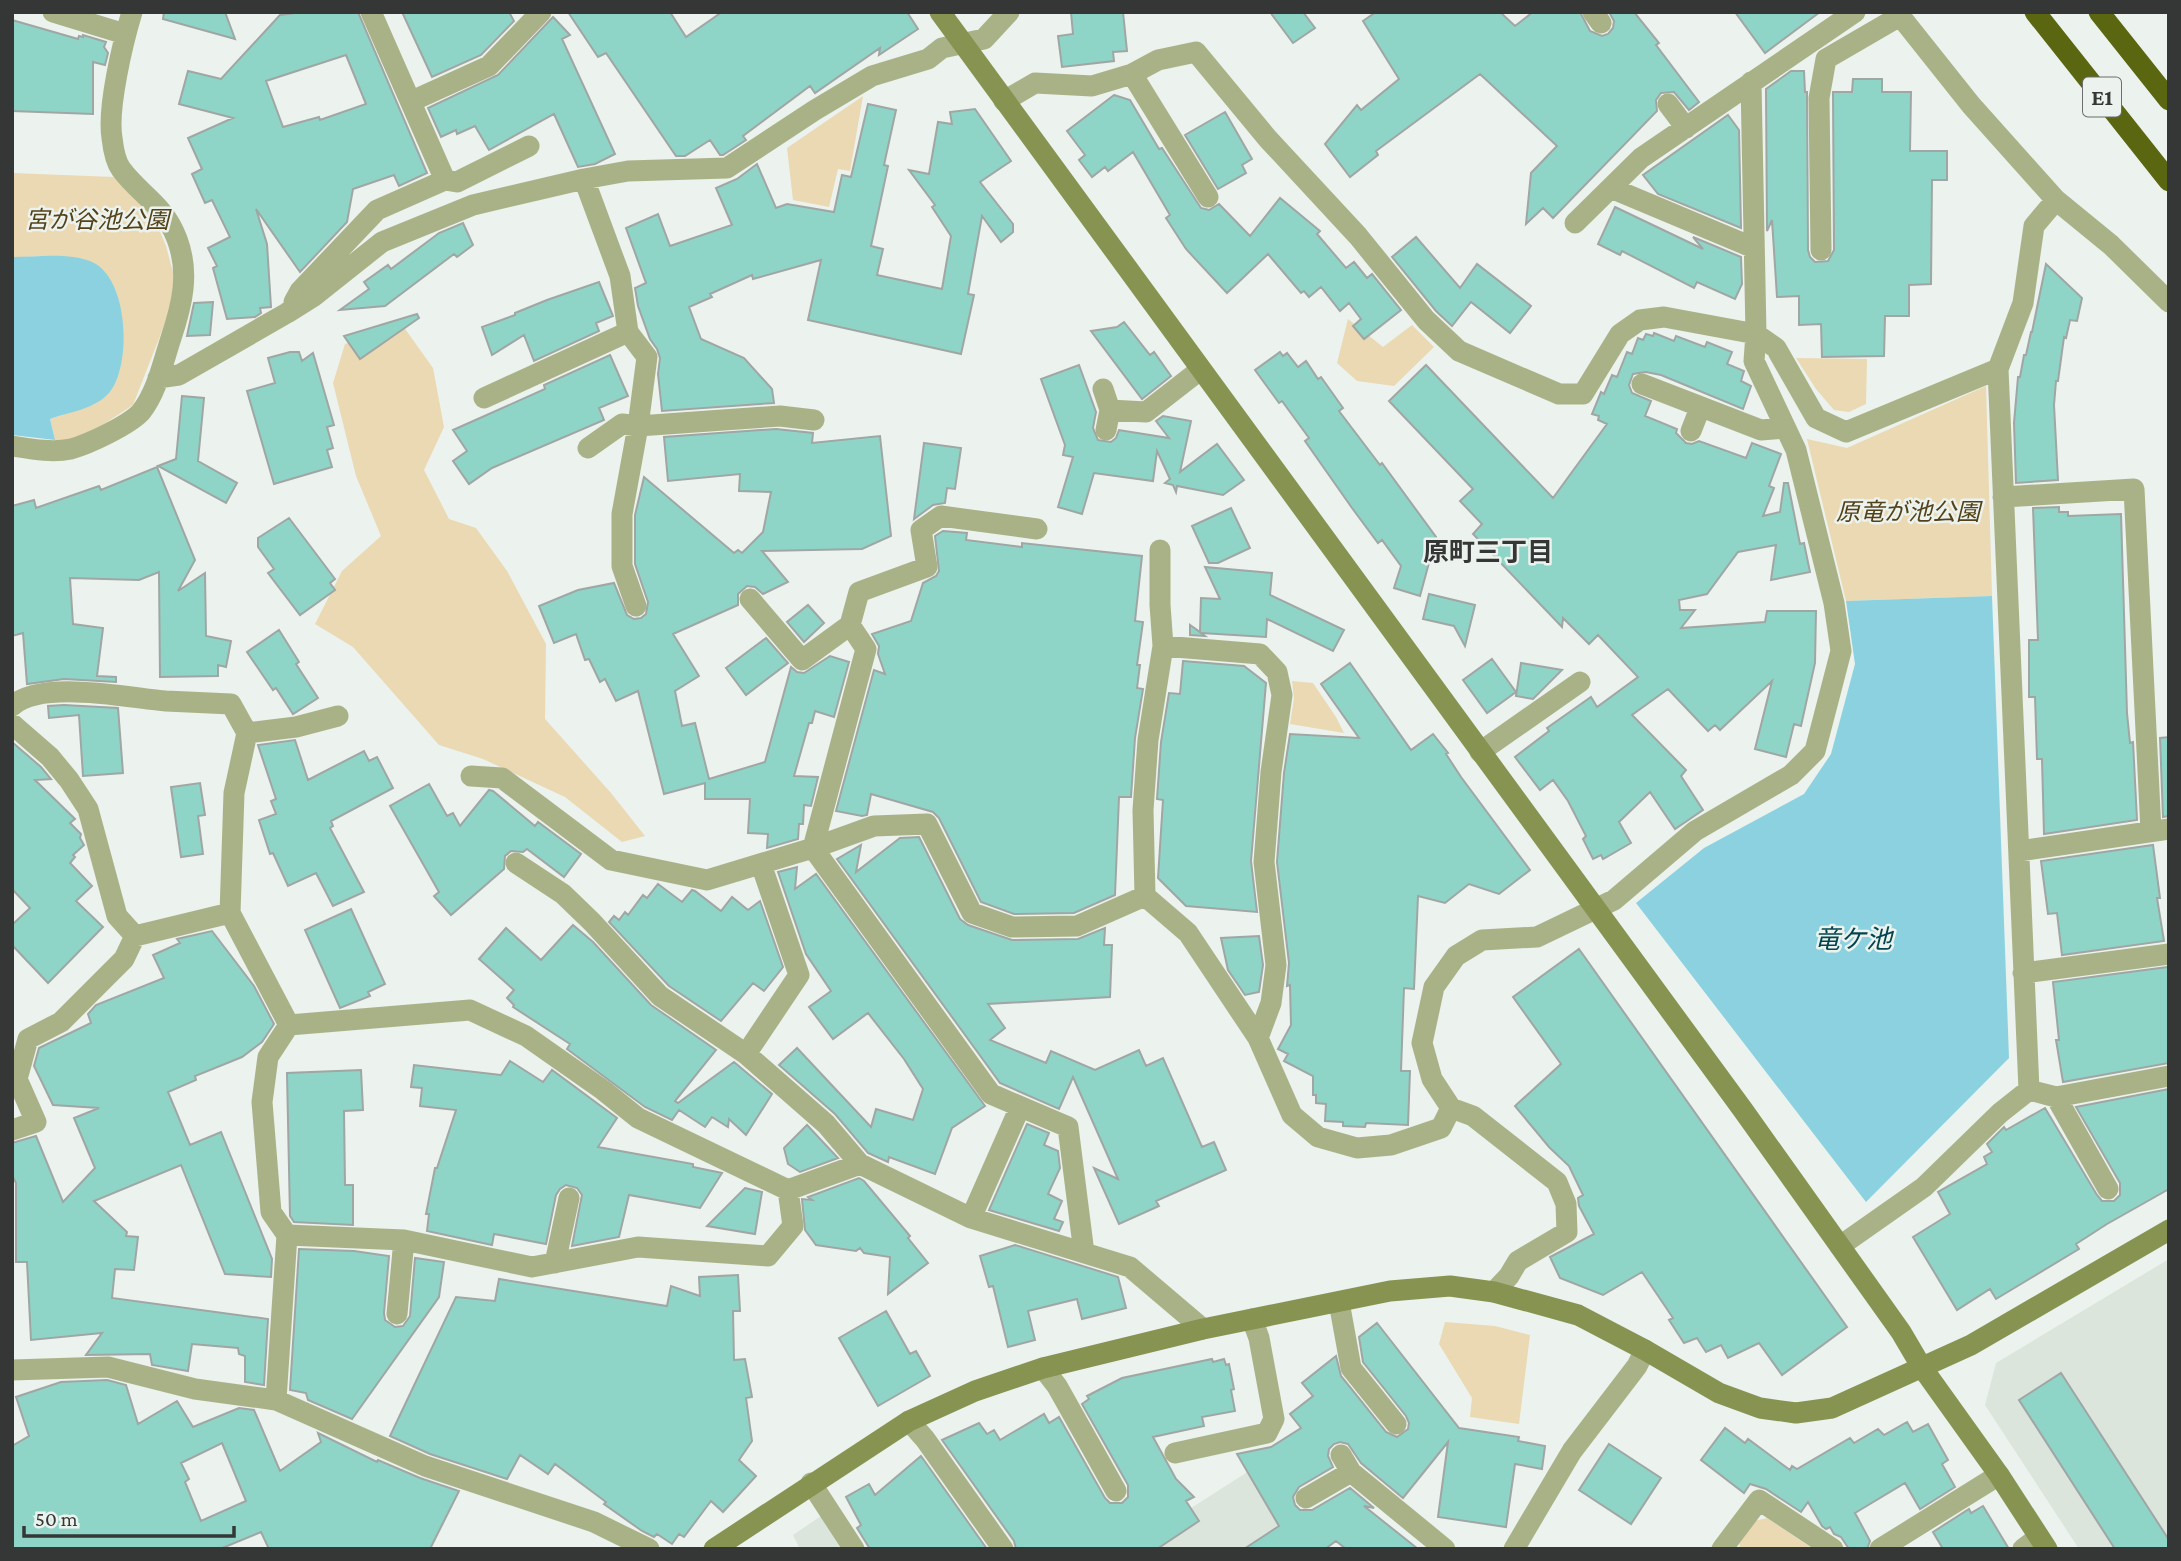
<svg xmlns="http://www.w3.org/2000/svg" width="2181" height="1561" font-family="'Crimson Pro','Noto Sans JP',serif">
	<rect width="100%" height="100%" fill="#ecf2ed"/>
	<!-- built -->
	<path fill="#dbe5dc" d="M2169 1259V1549H2079L1985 1405 1996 1363Z
		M1249 1471 1300 1549H1127Z
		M821 1516 841 1549H800L793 1535Z"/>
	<!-- green -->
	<path fill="#ead9b3" d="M863 96 850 171 838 169 829 207 793 200 787 148Z
		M12 173 114 177 152 213 166 246 175 280 169 313 133 405 104 424 67 443 55 440 50 419 95 404 106 273C80 251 44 257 12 257Z
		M1348 319 1383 347 1412 325 1434 347 1394 386 1357 381 1337 363Z
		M403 326 433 368 444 427 424 470 449 519 476 528 507 571 546 644 545 719 611 793 645 836 622 842 565 797 483 759 439 745 353 647 315 624 342 571 381 536 356 476 333 383 345 344Z
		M1796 358 1867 359 1866 404 1849 412 1834 410 1816 389Z
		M1986 386 1992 596 1846 601 1807 439 1847 448Z
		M1292 681 1313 683 1336 717 1344 733 1290 724 1294 698Z
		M1445 1322 1495 1326 1530 1335 1519 1424 1470 1417 1472 1398 1439 1344Z
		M1767 1518 1813 1549H1740L1739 1541 1754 1521Z"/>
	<!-- water -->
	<path fill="#8bd1e0" d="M12 257C37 257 69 252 92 262 129 278 132 366 109 393 95 409 69 412 50 419L55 440 12 435Z
		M1992 596 2009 1058 1866 1202 1636 903 1704 848 1804 794 1831 754 1855 664 1846 601Z"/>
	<!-- building -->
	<path fill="#8fd5c7" stroke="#9fa6a4" stroke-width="2" fill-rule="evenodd" d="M164 12H225L235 39 163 19Z
		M303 12H358L427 173 399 186 394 175 353 189 347 222 300 272 256 209 267 244 271 307 260 308 261 313 255 317 227 319 213 268 217 266 208 248 230 237 212 200 205 203 192 174 202 169 188 138 233 118 179 104 188 71 221 79 280 15ZM346 55 366 104 320 120 319 117 283 127 266 81Z
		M402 12H509L514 21 481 55 432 77Z
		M568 12H670L686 37 722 12H907L918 29 879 55 880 48 815 93 810 86 743 136 746 140 723 155H720L710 140 685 156H676L606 53 598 57Z
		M1071 12H1123L1127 51 1113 52 1114 61 1062 67 1058 36 1073 34Z
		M1270 12H1303L1315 28 1293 43Z
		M1376 12H1500L1515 26 1533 12H1580L1590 31 1602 36 1608 34 1613 28 1614 21 1609 12H1634L1659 43 1656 45 1699 102 1689 110 1674 92 1661 93 1656 100 1657 111 1553 218 1543 208 1526 224 1531 173 1557 146 1480 74 1376 151 1378 155 1350 177 1325 144 1357 105 1361 110 1399 79 1363 21Z
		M1735 12H1820L1765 53Z
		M553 17 570 35 562 39 615 154 595 164 578 167 554 114 489 150 475 126 457 134 456 130 441 137 428 108 498 75Z
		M12 20 78 39 79 36 83 37V35L106 42 104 47 108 53 105 65 93 62V114L12 111Z
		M1791 71H1804L1805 92H1807L1808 250 1810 257 1815 262 1828 261 1834 250 1833 92H1852L1853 79H1882V92H1911L1910 151H1947V180H1932L1931 284 1909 285V316H1885L1884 356 1822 357 1821 324 1799 325V296L1777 297 1772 220 1767 231 1766 89Z
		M1114 95 1130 100 1159 149 1162 148 1201 208 1209 210 1219 204 1250 236 1280 198 1320 231 1317 234 1346 268 1354 262 1367 278 1372 274 1401 310 1364 339 1353 326 1361 319 1349 303 1340 311 1321 287 1309 297 1304 291 1301 293 1268 254 1227 293 1186 249 1166 218 1170 215 1133 152 1108 171 1105 167 1092 177 1079 160 1085 155 1067 131Z
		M868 104 896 110 884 165 888 166 871 246 883 249 877 275 942 289 951 236 932 207 935 205 909 170 929 174 938 122 952 124 950 112 975 109 1011 161 980 182 1013 224V232L1001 242 982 216 968 294 974 295 961 354 808 320 821 260 753 279 752 275 710 294 712 297 689 307 701 339 744 358 772 389 774 403 662 411 658 374 660 358 657 349 650 339 638 306 635 288 646 283 626 228 658 214 670 246 732 225 716 188 737 179 757 164 776 208 787 204 834 212 842 175 851 177Z
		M1225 112 1252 159 1242 165 1246 173 1218 189 1185 135Z
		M1728 115 1739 130 1741 228 1658 194 1643 175Z
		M1615 207 1703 249 1693 237 1741 257 1742 284 1735 299 1697 282 1694 288 1622 251 1620 255 1598 244Z
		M463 223 473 245 457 257 454 254 385 306 340 310 369 289 364 282 388 265 391 269 439 233Z
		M1416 237 1460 288 1477 264 1531 306 1510 333 1471 302 1452 326 1436 311 1392 257Z
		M2046 264 2082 298 2077 321 2070 320 2066 338 2064 337 2058 381H2056L2054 405 2058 480 2016 483 2014 423 2018 377H2020L2024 355H2026L2031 332H2032Z
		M599 282 613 316 596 323 599 331 534 361 524 335 492 355 482 327 515 315V313L547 300Z
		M213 302 210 335 187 336 194 303Z
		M417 314 419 318 360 359 344 336Z
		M1124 322 1150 355 1154 352 1171 376 1142 399 1091 331 1117 327Z
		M1654 333 1674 341 1676 336 1705 347 1707 342 1732 352 1727 364 1744 371 1741 381 1751 386 1743 409 1661 375 1646 372 1633 374 1629 385 1632 393 1651 401 1645 416 1677 429 1676 433 1686 443 1692 444 1699 441 1746 458 1752 443 1781 454 1769 486 1774 488 1763 516 1780 512 1784 483H1788L1800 544 1804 543 1810 572 1771 580 1776 545 1738 552 1707 594 1679 600 1680 610H1695L1681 628 1765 622 1767 611H1816L1815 663 1801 726 1794 724 1786 757 1755 749 1772 681 1720 730 1715 725 1708 731 1668 689 1632 715 1686 770 1681 776 1703 810 1675 829 1650 792 1619 822 1631 843 1603 859 1601 855 1593 859 1583 839 1586 836 1568 801 1553 780 1540 790 1515 757 1549 731 1547 728 1591 697 1597 707 1638 677 1598 635 1589 644 1563 618 1562 627 1473 534 1482 524 1460 501 1473 489 1389 401 1426 365 1553 498 1607 424 1598 420 1599 416 1592 414 1601 392 1604 394 1612 375 1617 377 1627 352 1632 354 1638 338 1643 340 1646 334 1653 336Z
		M290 352H299L302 361 313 353 334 425 327 427 333 448 327 450 332 467 274 484 247 391 275 383 268 358Z
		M1280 352 1283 356 1287 353 1298 367 1306 361 1318 379 1321 377 1343 408 1339 411 1380 465 1382 463 1436 537 1420 596 1394 588 1401 566 1382 540 1378 543 1352 508 1305 441 1309 438 1282 401 1279 403 1255 370Z
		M610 355 628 396 599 408 604 420 492 468 469 484 453 461 467 451 453 430 545 389 544 385Z
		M1079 365 1096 412 1093 428 1098 440 1111 442 1116 438 1119 430 1169 438 1156 421 1163 416 1191 421 1180 472 1217 444 1244 480 1223 495 1177 486 1176 492 1173 485 1165 483 1170 479 1157 451 1153 481 1094 473 1082 514 1058 507 1073 457 1063 455 1065 445 1041 379Z
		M182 396 204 398 198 461 237 483 226 503 158 466 176 459Z
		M776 429 813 433 812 443 880 436 891 536 862 549 762 551 788 582 763 594 755 587 747 586 738 594V605L673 634 699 676 675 691 682 726 695 723 709 779 765 762 791 667 797 672 804 673 830 656 849 662 834 717 815 711 812 723H809L794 776 818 777 811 806 804 805 803 824H799L798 839 767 848 768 834 748 833 750 799H705V783L664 794 638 691 616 701 605 679 600 682 589 659 585 660 576 634 554 643 539 606 578 590 614 583 627 615 634 619 641 618 646 614 648 602 635 564V515L644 477 734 553 738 550 742 553 763 532 771 492 739 491 740 474 668 481 664 437Z
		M924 443 961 448 955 489 947 488 945 503 933 505 914 519Z
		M157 467 195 560 178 591 205 573 206 636 231 641 226 667 218 665V676L160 677 159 572 139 580 70 578 73 624 103 628 97 676 116 677V682L64 679 27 684 23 633 12 636V506L34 500 36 508 99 486 101 490Z
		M2059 507V512H2068V516L2121 514 2127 713 2130 743 2133 742 2137 820 2044 834 2042 759H2037L2035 697H2029V640H2038L2033 508Z
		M1231 508 1250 548 1218 563H1209L1192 526Z
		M289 518 335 579 330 583 335 590 300 615 268 573 274 569 258 547V538Z
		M943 531 967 533 966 540 1022 547V543L1142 556 1135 621 1143 622 1137 665H1140L1137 688 1143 689 1135 738 1131 797H1119L1115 895 1074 913 1014 914 981 902 939 818 933 812 871 794 867 815 862 816 836 811 874 670 885 674 878 654 879 646 872 634 911 621 923 583 936 576 939 571 935 536Z
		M1205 567 1272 573 1270 595 1344 630 1333 651 1267 619 1266 637 1201 633 1205 636 1190 635V625L1200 632 1201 598 1220 599Z
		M1429 594 1475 605 1465 646 1454 626 1423 619Z
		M808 605 824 623 804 642 787 622Z
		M279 630 299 662 296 664 318 698 293 714 276 688 273 690 247 652Z
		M766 638 788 663 746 695 726 668Z
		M1492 659 1516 692 1487 713 1463 680Z
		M1183 661 1244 666 1266 683 1251 861 1257 912 1186 906 1158 878 1163 800 1157 799 1161 742 1169 693 1180 694Z
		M1350 663 1411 750 1433 734 1448 753 1446 754 1461 777 1530 870 1499 894 1469 884 1445 903 1418 896 1414 989 1404 988 1401 1071H1410L1408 1125 1366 1123 1365 1127 1343 1126V1122L1325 1121 1326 1104 1316 1103V1095H1313V1076L1284 1061 1288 1054 1278 1049 1291 1025 1290 985 1287 986 1289 963 1277 862 1284 773 1290 734 1359 738 1321 684Z
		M1521 663 1562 670 1533 699 1516 696Z
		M64 705 118 708 123 773 83 776 79 715 49 718 48 706Z
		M2169 737V816L2163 817 2160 738Z
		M295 740 308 780 364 751 369 761 377 757 393 788 331 821 333 826 330 828 364 892 333 906 316 873 288 886 273 853 270 854 259 820 276 814 271 801 276 799 258 745Z
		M12 742 41 767 51 779 35 780 75 819 70 823 81 834 80 838 84 845 73 855 75 857 70 863 92 886 76 901 103 927 48 983 12 945V925L30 908 12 889Z
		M200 783 205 815 198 816 203 854 181 857 171 787Z
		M429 784 447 816 453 813 460 826 489 790 493 791 535 826 538 822 581 854 564 877 527 849 523 852 511 851 505 856 504 869 451 915 434 896 439 892 390 806Z
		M919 837 960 919 968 925 1012 940 1078 939 1105 928 1104 945H1112L1110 997 988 1004 1005 1028 990 1040 1046 1063 1051 1051 1095 1070 1139 1050 1146 1066 1163 1058 1202 1147 1214 1142 1226 1170 1156 1201 1159 1206 1119 1224 1094 1168 1118 1179 1073 1077 1059 1109 1000 1083 837 859 861 845 856 872 900 838Z
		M2153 845 2160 898H2157L2164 941 2062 955 2057 913 2048 914 2041 861Z
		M797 867 795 889 816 874 985 1106 952 1128 935 1174 889 1157 888 1162 868 1153 835 1114 779 1065 797 1048 871 1127 876 1109 913 1120 923 1089 904 1059 868 1013 833 1039 809 1007 831 991 806 954 778 872Z
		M658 884 682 902 692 890 695 891 721 911 732 897 748 910 760 901 783 967 764 991 753 983 721 1021 669 986 609 922 614 916 619 920 625 912 628 915 643 895 647 898Z
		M351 909 385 984 368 992 370 996 340 1008 305 930Z
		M573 925 593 942 651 1005 716 1050 675 1101 678 1103 734 1062 772 1094 746 1135 729 1119 728 1127 712 1117 705 1127 679 1110 672 1120 645 1107 567 1049 570 1044 513 1007 514 1005 507 998 514 990 479 959 506 928 541 960Z
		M212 931 254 986 274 1024 262 1042 242 1057 195 1076 196 1080 168 1092 190 1145 221 1132 272 1259 271 1277 225 1274 181 1165 94 1201 127 1232 126 1236 138 1237 134 1270 115 1269 112 1298 268 1319 264 1385 245 1382V1356L239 1354 238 1348 192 1344 188 1371 152 1365 150 1354 86 1355 102 1333 31 1340 27 1262H16V1183L12 1175V1143L36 1136 63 1202 95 1168 74 1118 99 1108 53 1105 34 1066 39 1048 91 1023 88 1014 96 1005 164 978 153 955 180 943 177 939Z
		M1259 936 1263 965 1259 992 1245 995 1228 970 1221 938Z
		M1579 949 1847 1327 1782 1375 1759 1343 1728 1358 1721 1345 1706 1352 1697 1338 1684 1343 1669 1320 1673 1318 1642 1272 1603 1295 1560 1278 1550 1257 1594 1234 1579 1206 1578 1198 1583 1195 1569 1166 1549 1147 1515 1106 1561 1064 1513 997Z
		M2168 967 2169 1063 2063 1082 2056 1040H2059L2053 982Z
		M510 1061 543 1082 552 1070 617 1118 598 1147 693 1164V1167L722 1173 700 1208 629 1195 619 1237 572 1246 582 1195 577 1188 566 1185 560 1189 556 1195 546 1244 494 1234 492 1245 427 1231 429 1214H426L435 1168H437L456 1110 420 1106 422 1088 411 1087 414 1065 501 1075Z
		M361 1070 363 1110 344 1111 345 1185H353V1225L294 1222 290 1216 287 1073Z
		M2169 1089V1189L2107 1224 2076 1244 2079 1249 1996 1299 1990 1289 1957 1310 1913 1237 1950 1214 1938 1192 1987 1164 1984 1157 1992 1152 1987 1144 2004 1127 2006 1130 2045 1108 2097 1195 2102 1201H2114L2120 1195V1183L2076 1107Z
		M1027 1124 1049 1133 1044 1145 1058 1151 1060 1168 1048 1194 1062 1201 1054 1219 1063 1222 1059 1231 989 1210Z
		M807 1125 838 1158 800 1172 788 1164 784 1148Z
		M859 1178 864 1181 910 1236 908 1238 928 1263 888 1294 890 1257 864 1253 860 1248 856 1251 816 1245 805 1230 802 1199 812 1200 808 1197Z
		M745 1188 762 1192 755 1234 707 1226Z
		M1015 1245 1118 1277 1126 1308 1082 1319 1077 1299 1028 1311 1035 1340 1008 1347 993 1286 989 1287 980 1256Z
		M299 1249 354 1251 389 1256 384 1313 385 1320 395 1327 403 1326 410 1316 415 1258 444 1262 439 1297 352 1419 308 1400 306 1393 290 1390Z
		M738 1275 740 1311H733L734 1360 745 1359 752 1397 746 1398 752 1441 739 1460 756 1476 723 1512 711 1501 684 1537 679 1534 672 1544 657 1534 654 1537 642 1531 604 1504 606 1502 555 1464 548 1474 520 1455 507 1479 430 1454 390 1436 456 1297 495 1301 499 1279 667 1306 671 1286 700 1296 699 1277Z
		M886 1311 910 1354 916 1351 930 1376 878 1406 839 1338Z
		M1377 1323 1459 1428 1519 1437 1518 1441 1545 1446 1542 1469 1515 1464 1506 1527 1438 1517 1448 1442 1403 1498 1361 1463 1348 1444 1340 1442 1334 1444 1329 1449 1328 1456 1333 1467 1299 1487 1293 1497 1295 1505 1300 1510H1312L1350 1488 1374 1508 1364 1506 1418 1549H1346L1336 1541 1325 1549H1244L1279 1526 1237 1454 1271 1447 1301 1428 1290 1414 1313 1396 1302 1383 1336 1356 1341 1376 1386 1432 1397 1437 1408 1429 1409 1423 1406 1416 1363 1362 1359 1337Z
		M1212 1359 1213 1362 1224 1359 1226 1365 1229 1364 1234 1389 1231 1390 1235 1411 1202 1417 1204 1426 1153 1437 1176 1479 1194 1497 1186 1501 1199 1521 1157 1549H1016L1014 1541 942 1440 979 1423 987 1434 994 1430 1000 1440 1044 1414 1049 1423 1059 1417 1105 1498 1110 1503H1122L1128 1497V1485L1082 1404 1089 1399 1087 1396 1122 1378Z
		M2061 1373 2169 1540V1549H2115L2019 1400Z
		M107 1380 126 1385 138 1424 177 1401 193 1427 239 1408 254 1410 280 1471 321 1442 318 1433 377 1462 378 1460 420 1478 459 1491 430 1549H269L261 1532 220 1549H12V1446L29 1436 16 1397 61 1382ZM222 1443 246 1501 201 1521 185 1482 189 1479 181 1463Z
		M1907 1422 1913 1432 1928 1424 1948 1460 1942 1464 1955 1487 1920 1509 1905 1483 1855 1513 1870 1541 1867 1549H1849L1841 1537 1834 1534 1830 1527 1826 1529 1822 1526 1808 1502 1801 1512 1766 1489 1750 1484 1744 1493 1701 1460 1725 1428 1745 1443 1748 1439 1790 1470 1792 1466 1797 1469 1850 1438 1854 1443 1878 1429 1884 1435Z
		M1609 1444 1661 1478 1631 1524 1579 1490Z
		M921 1456 987 1549H870L857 1528 861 1525 846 1497 869 1484 875 1495Z
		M1983 1506 2009 1549H1943L1933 1532 1969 1509 1971 1513Z"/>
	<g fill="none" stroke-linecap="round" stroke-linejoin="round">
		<!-- street -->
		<path stroke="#a9b287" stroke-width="21" d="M53 12 125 34
			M371 12 445 180
			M1593 12 1601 23
			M1897 12 1971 105 2056 200 2111 245 2169 302
			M1132 74 1208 197
			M412 101 489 66 541 12
			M1004 101 1035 83 1092 86 1132 74 1158 60 1196 52 1268 139 1358 236 1426 320 1459 351 1559 394H1583L1620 334 1640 320 1664 317 1756 334 1776 348 1816 418 1846 432 1998 369 2023 303 2034 226 2056 200
			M1668 104 1686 128
			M584 179 620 276 628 332 647 357 638 426 622 514V566L636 606
			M1611 188 1754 248
			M1575 223 1641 158 1855 12
			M1821 250 1819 98 1826 59 1900 16
			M294 302 300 291 377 210 445 180 457 182 529 146
			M158 378 179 375 287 313 314 296 382 242 473 205 584 179 628 171 727 168 815 110 872 76 928 59 942 48 984 39 1009 12
			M1642 384 1761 430 1784 428
			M1103 389 1110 410 1106 430
			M484 398 628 332
			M1110 410 1146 412 1200 370
			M1691 431 1700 408
			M12 446C31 449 52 453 71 449 89 444 129 425 141 412 157 392 163 362 171 338 182 305 190 273 177 239 164 204 140 195 121 169 116 162 113 147 112 138 107 108 123 42 132 12
			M588 448 622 424 638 426 780 416 814 420
			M2003 497 2134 489 2151 831
			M1160 550V605L1163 646 1148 740 1143 810 1145 896 1188 933 1258 1038 1292 1115 1318 1137 1357 1148 1391 1145 1441 1128 1451 1108
			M750 599 802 660 850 625 859 592 927 567 921 530 941 516 1037 529
			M850 625 866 649 813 848 991 1094 1068 1127 1084 1253
			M1163 646 1260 654 1277 672 1282 695 1271 772 1264 862 1276 965 1271 1003 1258 1038
			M12 706C41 679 129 698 166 701 187 702 209 703 231 704L247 733 234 793 230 913 289 1025
			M12 724 50 757 69 780 88 809 117 916 135 936
			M247 733 296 727 338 716
			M1480 752 1580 682
			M471 776 502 778 611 860 707 880 813 848 874 826 927 824 972 913 1012 927 1077 926 1145 896
			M2019 851 2169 829
			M516 863 563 894 592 922 660 996 746 1054 826 1124 860 1164 971 1218 1130 1267 1203 1329
			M135 936 230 913
			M2023 973 2169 954
			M746 1054 799 975 761 864
			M2029 1090 2056 1097 2169 1076
			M2056 1097 2108 1189
			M12 1130 36 1122 17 1079 28 1039 61 1022 124 959 135 936
			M788 1190 793 1226 768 1256 638 1247 532 1267 404 1240 287 1235 271 1212 262 1102 268 1057 289 1025 470 1010 526 1036 603 1090 638 1118 788 1190 860 1164
			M971 1218 1020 1107
			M1840 1246 1924 1187 2000 1113 2029 1090 1998 369
			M555 1263 569 1198
			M1494 1292 1509 1276 1518 1261 1567 1232 1566 1204 1557 1182 1473 1116 1451 1108 1432 1079 1422 1043 1434 987 1456 956 1482 940 1537 937 1614 900 1695 831 1791 775 1815 751 1841 651 1834 603 1796 450 1754 361 1756 334 1751 82
			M1339 1302 1351 1368 1396 1424
			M397 1314 404 1240
			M1043 1368 1057 1386 1116 1491
			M12 1370 108 1367 195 1389 276 1400 425 1466 594 1522 649 1549
			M276 1400 287 1235
			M909 1421 925 1439 1003 1549
			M1175 1453 1267 1433 1274 1419 1259 1338 1252 1319
			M1341 1455 1351 1472 1445 1549
			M811 1483 854 1549
			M1306 1498 1351 1472
			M1514 1549 1572 1451 1637 1366 1645 1350
			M1722 1549 1759 1500 1833 1549
			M1880 1549 1999 1475
			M2023 1549 2039 1537"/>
		<!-- secondary -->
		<path stroke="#879351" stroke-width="21" d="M940 12 1743 1110 1901 1332 1921 1366 1999 1475 2047 1549
			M714 1549 909 1421 975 1391 1043 1368 1203 1329 1390 1291 1450 1286 1494 1292 1578 1315 1645 1350 1719 1393 1760 1408 1796 1413 1832 1408 1971 1345 2169 1230"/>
		<!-- highway -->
		<path stroke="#5b6710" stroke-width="21" d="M2035 12 2169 181
			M2099 12 2169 100"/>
	</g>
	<g text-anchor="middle" stroke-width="5" stroke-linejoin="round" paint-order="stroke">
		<!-- shield labels -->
		<rect fill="#ecf2ed" stroke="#6c6f6d" stroke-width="2" x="2083" y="77.5" width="38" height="39" rx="5"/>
		<g font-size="23" font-weight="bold" fill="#353736">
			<text x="2102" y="105">E1</text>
		</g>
		<!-- park labels -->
		<g font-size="24" font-style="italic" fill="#534219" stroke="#ecf2ed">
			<text x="97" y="228">宮が谷池公園</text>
			<text x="1908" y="520">原竜が池公園</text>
		</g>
		<!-- neighbourhood labels -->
		<g font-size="26" font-weight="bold" fill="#353736" stroke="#ecf2ed">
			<text x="1488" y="561">原町三丁目</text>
		</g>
		<!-- water labels -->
		<g font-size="26" font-style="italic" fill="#024550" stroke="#ecf2ed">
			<text x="1853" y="948">竜ケ池</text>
		</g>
	</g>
	<!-- border -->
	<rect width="2181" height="1561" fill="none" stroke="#353736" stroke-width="28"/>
	<!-- scale -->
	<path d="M24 1526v10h210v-10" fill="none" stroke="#353736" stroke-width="3.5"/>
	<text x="35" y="1526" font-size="21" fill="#353736" stroke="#ecf2ed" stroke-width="5" paint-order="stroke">50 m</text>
</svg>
